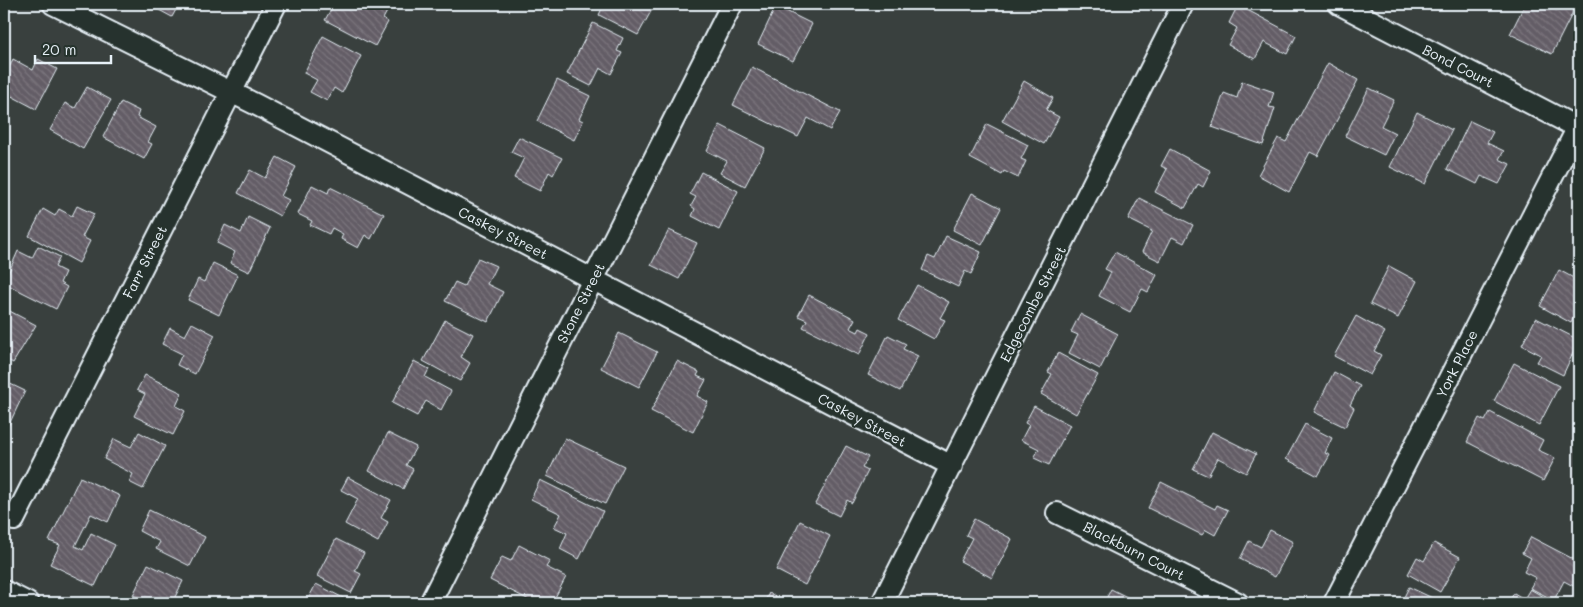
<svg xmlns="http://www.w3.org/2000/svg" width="1583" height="607" font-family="Mali,sans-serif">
	<defs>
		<pattern id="building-back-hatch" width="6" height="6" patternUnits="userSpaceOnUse" patternTransform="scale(1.25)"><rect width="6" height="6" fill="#645d66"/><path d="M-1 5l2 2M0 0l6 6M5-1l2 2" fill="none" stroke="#7a757d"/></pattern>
	</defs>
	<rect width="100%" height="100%" fill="#39403e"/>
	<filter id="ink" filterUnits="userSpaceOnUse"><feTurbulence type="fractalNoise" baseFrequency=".02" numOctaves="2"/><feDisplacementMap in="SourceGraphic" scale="10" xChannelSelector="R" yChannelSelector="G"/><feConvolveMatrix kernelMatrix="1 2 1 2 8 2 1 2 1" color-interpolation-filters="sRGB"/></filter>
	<g filter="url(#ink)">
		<!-- building -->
		<path fill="url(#building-back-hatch)" stroke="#e8f1f8" d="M148 4H179L172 17Z
			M334 4 343 8 345 4H391L383 19 388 22 375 46 325 20Z
			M604 4H655L638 35 599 15Z
			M1525 4H1577L1552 54 1510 34Z
			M1238 5 1296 36 1287 54 1264 42 1255 59 1228 45 1237 28 1229 23Z
			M776 6 812 24 793 61 758 44Z
			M593 23 623 38 617 51 622 53 611 74 600 68 591 86 567 74Z
			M323 36 361 56 342 93 334 88 327 101 310 92 317 80 304 73Z
			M13 59 33 70 38 59 57 69 36 109 4 92V78Z
			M1328 63 1358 80 1318 156 1310 152 1289 192 1258 175 1278 138 1286 142Z
			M752 67 840 112 830 130 808 118 798 137 733 105Z
			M557 80 590 96 579 119 583 121 574 140 537 121Z
			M1024 81 1053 98 1046 110 1059 117 1044 144 1002 121Z
			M1242 81 1274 92 1269 107 1275 108 1263 145 1212 127 1224 93 1237 98Z
			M87 87 111 100 83 149 50 130 65 103 75 108Z
			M1369 88 1394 100 1381 126 1395 133 1384 155 1345 136Z
			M121 102 139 111 137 117 156 127 148 142 152 144 144 159 103 137Z
			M1417 112 1452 130 1425 184 1390 167Z
			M1470 121 1493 132 1487 143 1504 151 1499 159 1510 164 1499 184 1481 176 1477 184 1447 169Z
			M987 124 1028 145 1021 159 1026 161 1018 178 1004 171 1002 175 970 158Z
			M720 125 765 148 745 186 720 173 727 161 707 151Z
			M519 137 562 158 553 175 549 172 540 191 514 178 524 158 511 152Z
			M1170 149 1211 171 1203 187 1198 184 1185 208 1155 192 1167 169 1161 166Z
			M277 157 296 167 281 196 289 200 280 216 238 193 250 170 265 178Z
			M701 172 738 191 719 230 692 216 695 209 691 206 696 197 690 194Z
			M312 185 328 193 330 187 384 214 371 239 365 235 358 248 341 239 343 234 332 228 329 234 310 225 312 221 298 214Z
			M972 193 1001 208 982 245 953 230Z
			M1139 198 1193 225 1184 243 1172 237 1160 261 1142 252 1152 231 1128 219Z
			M77 206 94 214 82 237 90 241 79 263 29 236 43 209 55 216 59 209 72 216Z
			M248 217 270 228 249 272 230 263 235 252 217 243 225 225 241 233Z
			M669 230 697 243 679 279 651 265Z
			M946 236 981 252 971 274 965 271 958 287 922 270 928 256 935 259Z
			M38 246 60 257 55 267 65 272 60 283 67 287 56 309 4 283 18 251 32 258Z
			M1115 252 1157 275 1148 292 1142 289 1130 312 1099 296 1111 272 1105 269Z
			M478 258 496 266 487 284 503 292 488 322 445 301 455 282 464 286Z
			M213 263 238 275 219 315 188 300 198 279 204 282Z
			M1389 266 1417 281 1398 318 1370 304Z
			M1559 270 1579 281V308L1571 323 1540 306Z
			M917 285 949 302 940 318 945 320 934 339 898 320Z
			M809 295 855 319 850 328 858 332 860 328 870 333 859 355 803 327 807 320 798 316Z
			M4 308 36 325 13 363 4 358Z
			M1080 314 1118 334 1100 369 1069 353 1078 335 1071 332Z
			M1356 316 1385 332 1374 351 1381 355 1370 375 1334 356Z
			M1536 318 1579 340 1563 375 1537 362 1541 355 1522 345Z
			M445 320 473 334 461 357 470 363 460 381 423 361Z
			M192 323 215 335 195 374 177 365 182 354 162 344 170 328 185 336Z
			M619 333 657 352 639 387 601 368Z
			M888 335 906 344 903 349 918 356 900 391 868 375Z
			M1058 353 1098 375 1076 414 1041 394 1052 374 1048 372Z
			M414 361 429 369 425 377 451 391 441 410 426 401 417 416 392 403Z
			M677 361 699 372 697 376 706 380 697 396 708 402 693 432 651 411Z
			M1514 363 1559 386 1539 425 1494 401Z
			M1334 372 1360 386 1350 405 1354 408 1345 427 1314 412Z
			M145 375 182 393 176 406 185 411 173 435 134 416 145 394 137 390Z
			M4 381 25 391 4 435Z
			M1034 406 1070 425 1049 465 1034 458 1039 449 1021 440 1029 425 1025 423Z
			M1490 412 1543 440 1538 450 1555 458 1543 481 1467 442 1479 418 1485 421Z
			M1305 424 1332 438 1325 453 1330 455 1318 476 1286 459Z
			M139 432 165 446 143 489 129 482 133 474 104 459 114 439 131 447Z
			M1212 432 1256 454 1246 473 1218 458 1208 476 1193 469Z
			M388 433 416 447 406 465 413 469 403 489 369 471Z
			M565 438 624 466 605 504 547 476Z
			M846 446 868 457 862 468 868 471 852 503 847 500 839 516 815 504Z
			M80 477 120 496 108 522 91 514 75 546 83 550 91 533 115 545 95 586 50 564 60 545 49 541Z
			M348 477 391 500 381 518 388 522 378 542 345 524 358 499 341 490Z
			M540 480 603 511 579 559 560 549 567 533 554 527 561 514 531 499Z
			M1161 482 1215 509 1217 505 1228 510 1215 535 1206 530 1202 535 1148 508Z
			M149 510 205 537 190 566 156 549 160 542 139 531Z
			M974 519 1012 539 992 578 960 561 972 538 966 535Z
			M800 521 830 536 805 585 776 570Z
			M1270 530 1293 542 1275 577 1240 559 1249 541 1261 547Z
			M1531 537 1579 562V589L1564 581 1554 600 1530 588 1536 578 1524 572 1531 558 1522 553Z
			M336 539 364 553 355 571 361 574 351 593 317 576Z
			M1434 543 1460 557 1440 592 1408 574 1417 557 1424 561Z
			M519 545 550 561 546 567 566 577 552 603H535L490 580 502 557 511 561Z
			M148 564 183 581 172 603H137L139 598 133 595Z
			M316 584 353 603H306Z
			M1409 587 1443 603H1401Z
			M1111 589 1139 603H1104Z
			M1530 589 1553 602 1508 603 1514 593 1524 599Z
			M769 593 789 603H764Z"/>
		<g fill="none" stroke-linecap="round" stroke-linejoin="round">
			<!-- street casing -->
			<g stroke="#e8f1f8" stroke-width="24">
				<path id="street" d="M53 4 255 104 952 466
					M1339 4 1578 128
					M1057 513 1238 603
					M14 520 276 4
					M4 591 28 603
					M430 603 732 4
					M882 603 1183 4
					M1334 603 1579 125"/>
			</g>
			<!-- street -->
			<use href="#street" stroke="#26332d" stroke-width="20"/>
		</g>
	</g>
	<g text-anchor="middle" stroke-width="4.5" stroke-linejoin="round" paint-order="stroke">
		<!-- street labels -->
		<g font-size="14" fill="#e8f1f8" stroke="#26332d">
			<text transform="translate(1458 66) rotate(27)" y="5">Bond Court</text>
			<text transform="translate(503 233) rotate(27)" y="5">Caskey Street</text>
			<text transform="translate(145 262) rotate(-63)" y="5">Farr Street</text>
			<text transform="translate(581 303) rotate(-63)" y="5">Stone Street</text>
			<text transform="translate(1033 304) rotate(-63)" y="5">Edgecombe Street</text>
			<text transform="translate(1457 364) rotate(-63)" y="5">York Place</text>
			<text transform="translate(862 420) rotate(28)" y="5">Caskey Street</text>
			<text transform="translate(1134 551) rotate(27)" y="5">Blackburn Court</text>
		</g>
	</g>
	<!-- margin -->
	<rect width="1583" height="607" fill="none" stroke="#26332d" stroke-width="20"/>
	<rect x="10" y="10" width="1563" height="587" fill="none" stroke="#e8f1f8" stroke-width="2" filter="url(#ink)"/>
	<!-- scale -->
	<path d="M35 55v8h76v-8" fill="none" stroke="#e8f1f8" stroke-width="2.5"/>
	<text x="42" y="55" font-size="15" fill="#e8f1f8" stroke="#26332d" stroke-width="4" paint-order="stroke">20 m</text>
</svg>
